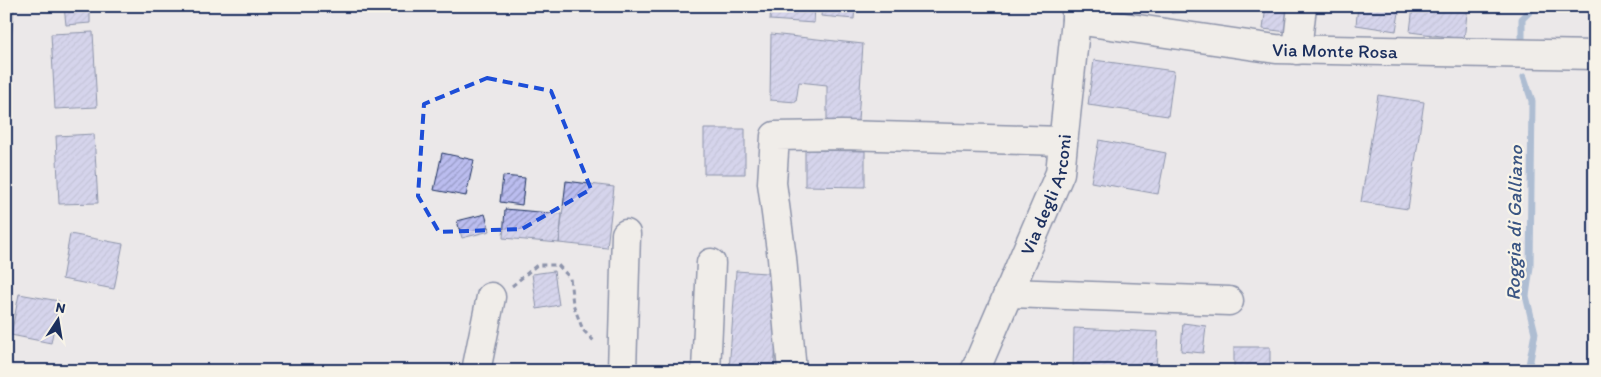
<svg xmlns="http://www.w3.org/2000/svg" width="1601" height="377" font-family="Itim,sans-serif">
	<defs>
		<pattern id="building-hatch" width="6" height="6" patternUnits="userSpaceOnUse" patternTransform="scale(1.25)"><rect width="6" height="6" fill="#bbbdef"/><path d="M-1 1l2-2M0 6l6-6M5 7l2-2" fill="none" stroke="#979ac5"/></pattern>
	</defs>
	<rect width="100%" height="100%" fill="#ebe8e9"/>
	<filter id="ink" filterUnits="userSpaceOnUse"><feTurbulence type="fractalNoise" baseFrequency=".02" numOctaves="2"/><feDisplacementMap in="SourceGraphic" scale="10" xChannelSelector="R" yChannelSelector="G"/><feConvolveMatrix kernelMatrix="1 2 1 2 8 2 1 2 1" color-interpolation-filters="sRGB"/></filter>
	<g filter="url(#ink)">
		<g fill="none" stroke-linecap="round" stroke-linejoin="round">
			<!-- stream -->
			<path stroke="#658bb7" stroke-width="7" d="M1522 46V19L1535 6
				M1524 77 1532 101 1530 267 1526 296 1535 333 1528 371"/>
		</g>
		<!-- building -->
		<path fill="url(#building-hatch)" stroke="#1b2f5e" d="M6 6H14L10 51 6 50Z
			M64 6H90V23L66 25Z
			M771 6H815L814 23 770 20Z
			M822 6H855L854 19 821 16Z
			M1100 6H1140V10H1100Z
			M1171 6H1210V11L1171 13Z
			M1266 6H1291L1288 32 1263 29Z
			M1358 6H1400L1396 31 1356 25Z
			M1413 6H1468L1464 39 1410 32Z
			M93 32 97 107 55 109 51 34Z
			M771 34 863 44 858 121H827V85L799 82 796 102 770 100Z
			M1094 60 1174 71 1168 116 1088 105Z
			M1378 95 1424 102 1408 209 1361 202Z
			M704 129H745V174H704Z
			M94 134 98 203 59 204 56 136Z
			M1099 140 1166 153 1158 194 1091 182Z
			M805 150 865 151V187L805 186Z
			M442 153 474 160 466 196 434 190Z
			M503 176 525 178 522 205 500 202Z
			M566 181 614 187 607 248 559 243Z
			M505 209 562 214 559 243 503 238Z
			M485 214 490 231 462 238 457 221Z
			M70 234 123 244 114 289 62 279Z
			M554 271 559 305 537 309 532 274Z
			M736 271 781 274 774 371H729Z
			M19 294 59 301 51 343 11 335Z
			M1183 323 1206 326 1203 353 1181 351Z
			M1074 328 1158 332 1156 371H1073Z
			M1234 347H1270V371H1234Z"/>
		<g fill="none" stroke-linecap="round" stroke-linejoin="round">
			<!-- minor casing -->
			<g stroke="#1b2f5e" stroke-width="31">
				<g id="minor">
					<path id="s1" d="M1076 20 1276 49 1595 55"/>
					<path d="M1297 50 1302 6"/>
					<path d="M1008 293 1229 301"/>
					<path d="M476 371 491 297"/>
					<path d="M622 371 626 234"/>
					<path d="M706 371 711 263"/>
					<path d="M792 371 782 258 772 183 775 136 842 135 1063 141"/>
					<path id="s2" d="M975 371 1060 173 1076 20V6"/>
				</g>
			</g>
			<!-- path -->
			<path stroke="#1b2f5e" stroke-width="3" stroke-dasharray="5 4" stroke-linecap="butt" d="M512 286 537 265H558L570 278 573 304 583 330 596 343"/>
			<!-- minor -->
			<use href="#minor" stroke="#f7f3e8" stroke-width="28"/>
		</g>
	</g>
	<!-- marked area -->
	<path d="M0 0H1601V377H0ZM487 78 551 91 591 189 522 229 439 232 418 196 424 104Z" fill="#ebe8e9" fill-opacity=".55" fill-rule="evenodd"/>
	<path fill="none" stroke="#1d4ed8" stroke-width="4" stroke-dasharray="10 6" stroke-linejoin="round" d="M487 78 551 91 591 189 522 229 439 232 418 196 424 104Z"/>
	<g text-anchor="middle" stroke-width="4.5" stroke-linejoin="round" paint-order="stroke">
		<!-- street labels -->
		<g font-size="19" fill="#1b2f5e" stroke="#f7f3e8">
			<text dy="7" stroke="none"><textPath href="#s1" startOffset="261">Via Monte Rosa</textPath></text>
			<text dy="7" stroke="none"><textPath href="#s2" startOffset="191">Via degli Arconi</textPath></text>
		</g>
		<!-- water labels -->
		<g font-size="20" font-style="italic" fill="#3a5583" stroke="#f7f3e8">
			<text transform="translate(1514 223) rotate(-89)" y="7">Roggia di Galliano</text>
		</g>
	</g>
	<!-- margin -->
	<rect width="1601" height="377" fill="none" stroke="#f7f3e8" stroke-width="25"/>
	<rect x="12" y="12" width="1576" height="352" fill="none" stroke="#1b2f5e" stroke-width="2" filter="url(#ink)"/>
	<!-- north arrow -->
	<g transform="translate(58 320) rotate(12)" stroke="#f7f3e8" stroke-width="4" paint-order="stroke">
	<path d="M0-4L9 19L0 12L-9 19Z" fill="#1b2f5e"/>
	<text y="-8" font-size="14" font-weight="bold" text-anchor="middle" fill="#1b2f5e">N</text>
	</g>
</svg>
